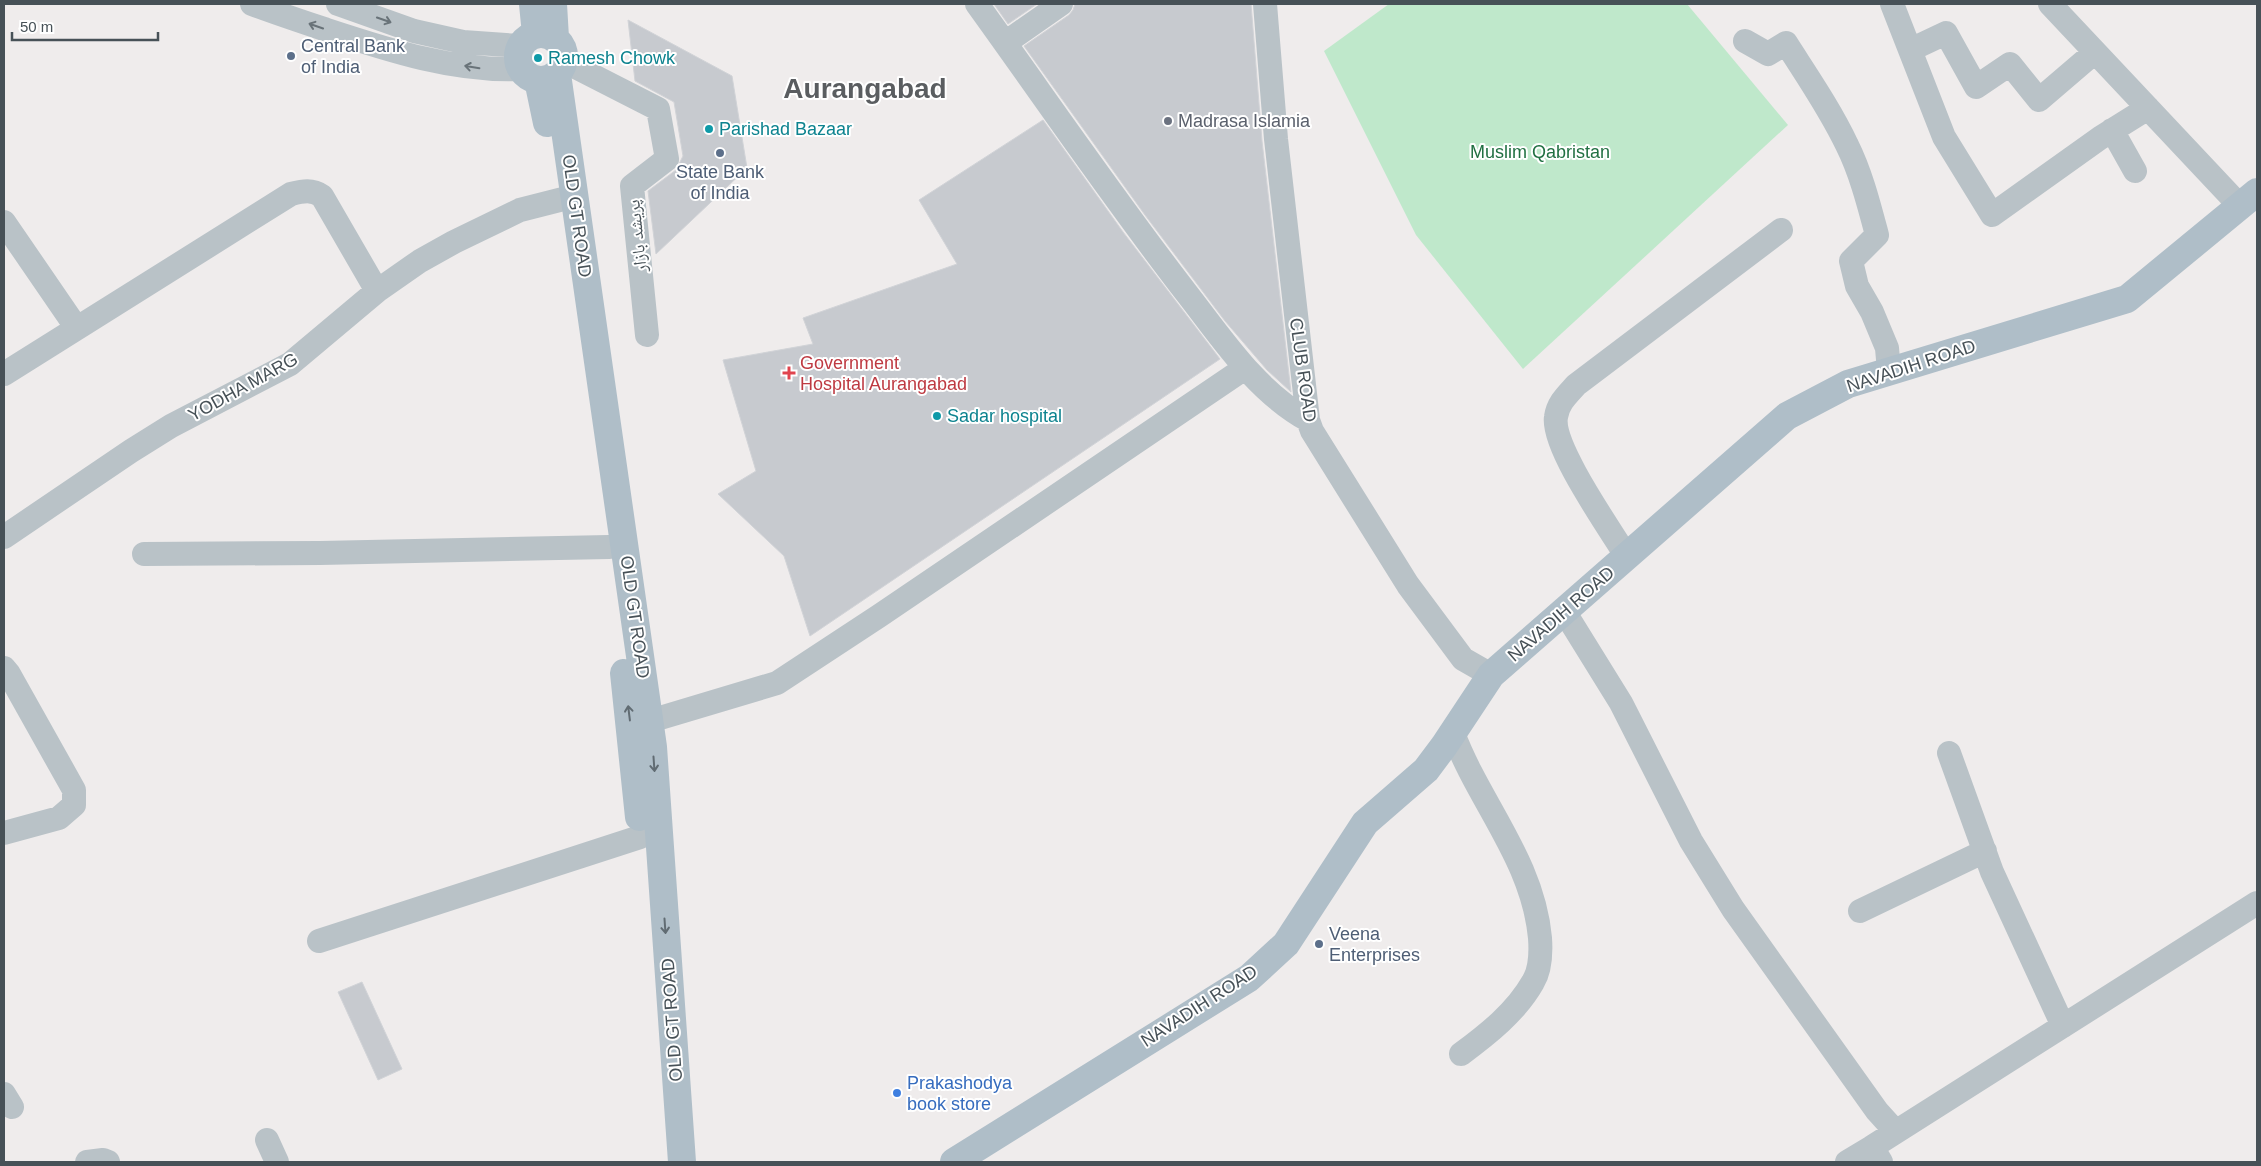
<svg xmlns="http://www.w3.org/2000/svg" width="2261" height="1166" font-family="Helvetica,'Noto Naskh Arabic',sans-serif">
	<rect width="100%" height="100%" fill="#efecec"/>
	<!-- green -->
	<path fill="#bfe8cb" d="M1389 4H1687L1788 125 1523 369 1416 235 1324 51Z"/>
	<!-- building -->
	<path fill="#c7cacf" stroke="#d1d3d7" d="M994 4H1037L1008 24Z
		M1075 4H1251L1262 141 1291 392 1267 370 1225 321 1145 215 1024 46 1069 15 1073 10Z
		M628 20 732 76 747 168 656 254 648 191 676 170 683 156 674 102 635 81Z
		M1043 120 1123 232 1220 359 810 636 784 556 718 494 756 471 723 360 813 344 803 318 957 264 919 200Z
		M362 982 402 1069 378 1080 338 992Z"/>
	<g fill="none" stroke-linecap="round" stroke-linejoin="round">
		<!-- minor -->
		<path stroke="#b9c2c7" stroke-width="24" d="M252 4C276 13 300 21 324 29 388 50 454 72 521 69
			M338 4 414 31 463 42 520 46
			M977 4C1047 101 1115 201 1188 295 1223 340 1257 392 1308 420
			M1265 4 1276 139 1308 420 1312 431 1408 585 1463 659 1491 675
			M1892 4 1944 137 1992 215 2100 138 2148 108
			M2050 4 2240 206
			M1745 41 1768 54 1786 43C1807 76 1830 109 1847 145 1861 173 1869 205 1877 235L1851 261 1857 286 1872 312 1887 348 1889 371
			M1005 43 1061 4
			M1910 50 1946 33 1976 87 2010 64 2039 100 2095 52
			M564 61 658 109 667 159 632 186 647 335
			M2112 130 2135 171
			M4 222 76 327
			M4 374 291 194C303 191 312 189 322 196L377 291
			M4 537 131 451 171 426 290 364 377 291 420 261 454 242 520 210 575 196
			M144 554 320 553 609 547
			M1627 557C1610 529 1551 446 1556 417 1558 403 1567 395 1576 385L1781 230
			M1564 611 1621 703 1691 841 1733 909 1877 1111 1896 1132
			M4 668 9 674 74 790V805L59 818 4 833
			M650 721 777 683 879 616 1245 368
			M1453 733C1479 803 1533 860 1540 938 1541 952 1541 969 1533 982 1516 1012 1488 1034 1461 1054
			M1949 753 1992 872 2063 1026
			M1860 911 1985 851
			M319 941 640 837
			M4 1094 12 1107
			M267 1140 277 1162
			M1872 1147 2257 903
			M87 1162 103 1160 108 1162
			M1847 1162 1872 1147 1881 1162"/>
		<!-- major -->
		<path stroke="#afbec8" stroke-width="28" d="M533 4 536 34
			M553 4 555 38
			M518 57a23 23 0 1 1 46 0a23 23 0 1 1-46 0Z
			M557 74 653 747 682 1162
			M538 80 547 123
			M624 673 639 817
			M954 1162 1249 978 1286 944 1365 823 1426 770 1444 746 1491 675 1787 416 1848 384 2127 299 2257 192"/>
	</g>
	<!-- one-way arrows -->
	<defs><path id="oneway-shaft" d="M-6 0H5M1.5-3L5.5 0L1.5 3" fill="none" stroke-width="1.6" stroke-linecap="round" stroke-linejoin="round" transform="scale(1.25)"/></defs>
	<g stroke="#697379">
		<use href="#oneway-shaft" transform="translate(384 20) rotate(19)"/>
		<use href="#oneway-shaft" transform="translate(316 26) rotate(-161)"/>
		<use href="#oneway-shaft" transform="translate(472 67) rotate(-171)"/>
	</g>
	<g stroke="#616c73">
		<use href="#oneway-shaft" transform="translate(629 713) rotate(-97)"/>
		<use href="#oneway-shaft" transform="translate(654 764) rotate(86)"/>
		<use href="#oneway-shaft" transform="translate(665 926) rotate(86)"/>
	</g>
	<!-- markers -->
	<g fill="#5c6f8a" stroke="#fff" stroke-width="2">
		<circle cx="291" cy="56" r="5"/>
		<circle cx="720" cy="153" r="5"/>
		<circle cx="1319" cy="944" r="5"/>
	</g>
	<g fill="#0f9aa8" stroke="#fff" stroke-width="2">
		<circle cx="538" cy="58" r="5"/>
		<circle cx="709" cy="129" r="5"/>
		<circle cx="937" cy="416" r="5"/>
	</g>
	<circle fill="#6b7280" stroke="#fff" stroke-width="2" cx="1168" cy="121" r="5"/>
	<path fill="#e0444e" stroke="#fff" stroke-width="2" d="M786.5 365.5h5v5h5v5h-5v5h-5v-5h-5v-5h5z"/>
	<circle fill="#3f7fe0" stroke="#fff" stroke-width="2" cx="897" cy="1093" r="5"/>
	<g text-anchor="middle" stroke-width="4" stroke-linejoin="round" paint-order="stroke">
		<!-- service labels -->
		<g font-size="18" fill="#4e5e75" stroke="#fff" text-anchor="start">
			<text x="301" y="52">Central Bank<tspan x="301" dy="21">of India</tspan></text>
			<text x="720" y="178" text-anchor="middle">State Bank<tspan x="720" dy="21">of India</tspan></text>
			<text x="1329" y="940">Veena<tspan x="1329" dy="21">Enterprises</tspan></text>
		</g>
		<!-- culture labels -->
		<g font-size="18" fill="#0d838f" stroke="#fff" text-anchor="start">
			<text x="548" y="64">Ramesh Chowk</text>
			<text x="719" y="135">Parishad Bazaar</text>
			<text x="947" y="422">Sadar hospital</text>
		</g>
		<!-- worship labels -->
		<g font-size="18" fill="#5b616d" stroke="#fff" text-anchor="start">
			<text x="1178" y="127">Madrasa Islamia</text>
		</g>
		<!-- park labels -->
		<g font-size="18" fill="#217042" stroke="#fff">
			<text x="1540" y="158">Muslim Qabristan</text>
		</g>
		<!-- street labels -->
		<g font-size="18" fill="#475157" stroke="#fff">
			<text transform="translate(577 216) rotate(82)" y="6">OLD GT ROAD</text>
			<text transform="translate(637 236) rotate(-96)" y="6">پریشد بازار</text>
			<text transform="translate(1911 366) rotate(-18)" y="6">NAVADIH ROAD</text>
			<text transform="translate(1303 370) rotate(82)" y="6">CLUB ROAD</text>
			<text transform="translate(243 387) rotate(-29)" y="6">YODHA MARG</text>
			<text transform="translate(1561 614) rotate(-41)" y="6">NAVADIH ROAD</text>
			<text transform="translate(635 617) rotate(82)" y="6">OLD GT ROAD</text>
			<text transform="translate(1199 1006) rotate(-33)" y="6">NAVADIH ROAD</text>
			<text transform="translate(672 1020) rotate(-94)" y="6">OLD GT ROAD</text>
		</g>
		<!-- health labels -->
		<g font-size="18" fill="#be3a42" stroke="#fff" text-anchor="start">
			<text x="800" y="369">Government<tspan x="800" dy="21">Hospital Aurangabad</tspan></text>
		</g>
		<!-- shop labels -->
		<g font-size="18" fill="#366cbe" stroke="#fff" text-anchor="start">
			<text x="907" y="1089">Prakashodya<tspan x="907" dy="21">book store</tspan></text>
		</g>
		<!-- town labels -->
		<g font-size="28" font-weight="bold" fill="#5a5d60" stroke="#fff">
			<text x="865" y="98">Aurangabad</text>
		</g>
	</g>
	<!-- border -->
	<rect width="2261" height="1166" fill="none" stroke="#475157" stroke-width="10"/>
	<!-- scale -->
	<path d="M12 32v8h146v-8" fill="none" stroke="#475157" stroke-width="2.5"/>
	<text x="20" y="32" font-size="15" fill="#475157" stroke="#ffffff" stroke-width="4" paint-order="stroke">50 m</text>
</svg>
